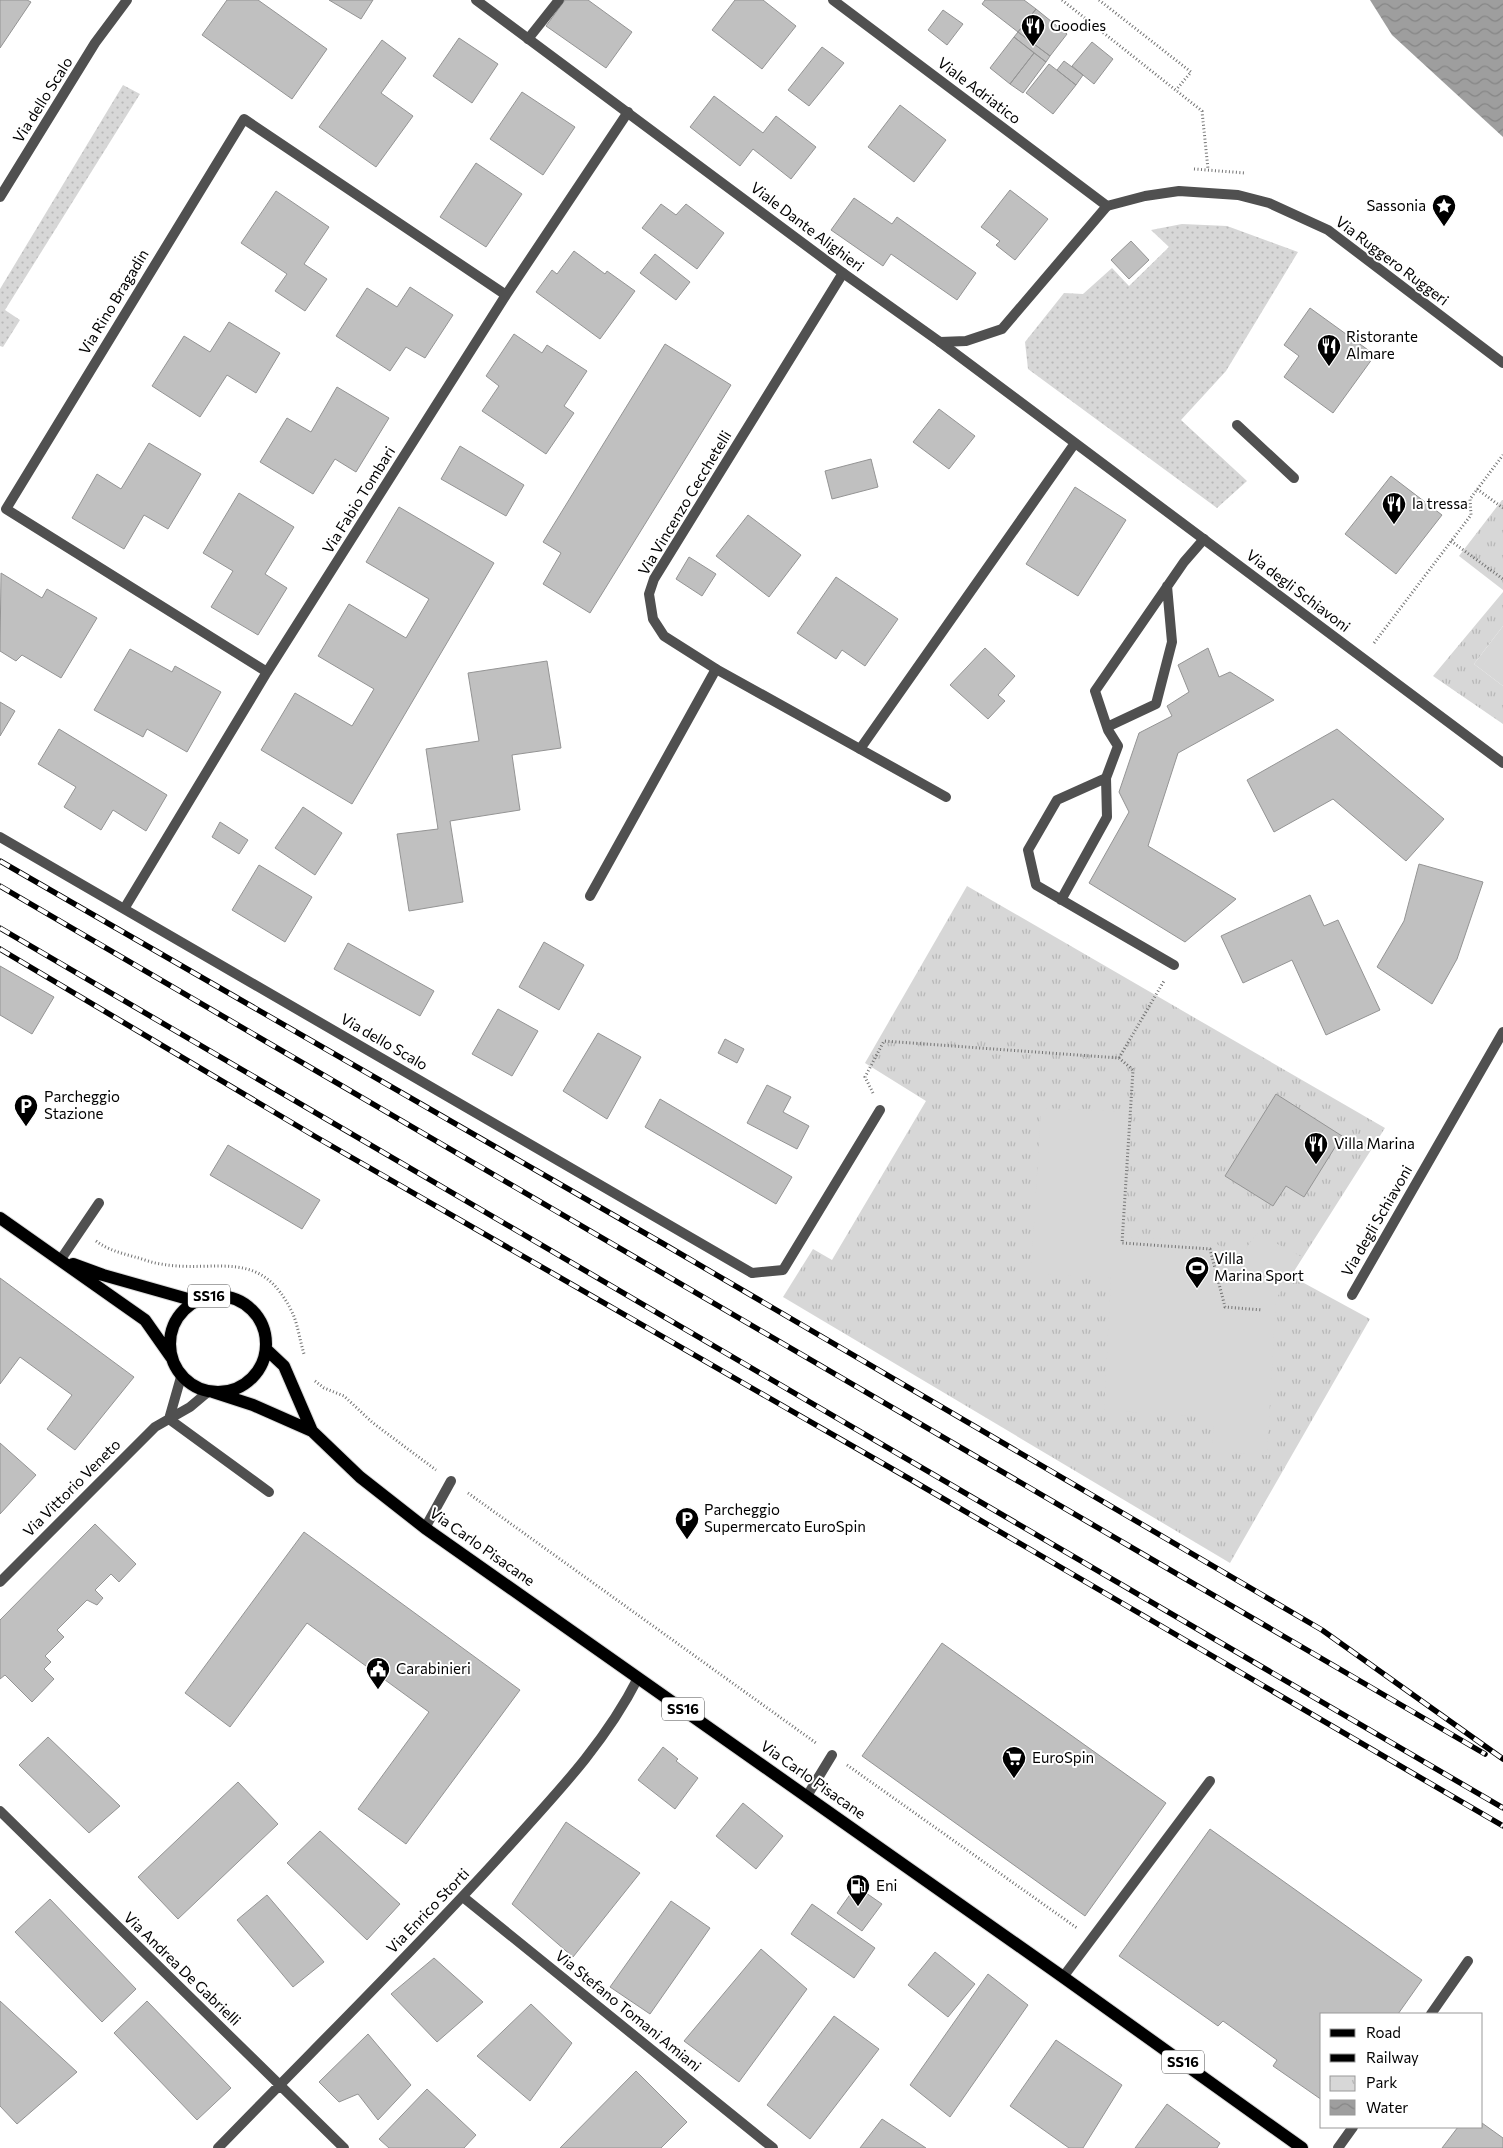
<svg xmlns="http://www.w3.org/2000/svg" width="1503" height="2148" font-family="Commissioner,sans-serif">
	<defs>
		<pattern id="grass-dots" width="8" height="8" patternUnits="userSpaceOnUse" patternTransform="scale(1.25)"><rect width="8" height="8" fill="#d7d7d7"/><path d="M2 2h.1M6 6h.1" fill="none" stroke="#b7b7b7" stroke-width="1.8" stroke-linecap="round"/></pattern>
		<pattern id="park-tufts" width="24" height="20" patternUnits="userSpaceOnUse" patternTransform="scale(1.25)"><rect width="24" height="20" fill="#d7d7d7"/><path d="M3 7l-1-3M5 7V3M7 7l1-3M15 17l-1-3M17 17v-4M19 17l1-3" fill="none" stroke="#b7b7b7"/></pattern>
		<pattern id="water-waves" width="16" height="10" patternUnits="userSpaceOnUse" patternTransform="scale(1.25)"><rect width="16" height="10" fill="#9e9e9e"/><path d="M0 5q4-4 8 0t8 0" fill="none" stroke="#868686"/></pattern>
	</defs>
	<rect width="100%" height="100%" fill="#fff"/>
	<!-- grass -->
	<path fill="url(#grass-dots)" d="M123 85 140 94 5 310 20 320 3 347 0 346V289Z
		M1182 224 1227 226 1298 252 1226 371 1181 420 1247 481 1217 508 1028 369 1025 342 1064 293 1083 294 1112 268 1129 286 1169 247 1151 230Z"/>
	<!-- park -->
	<path fill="url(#park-tufts)" d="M1502 500H1503V590L1459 556Z
		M1503 592V626L1474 664 1503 686V724L1433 676Z
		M967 886 1385 1128 1291 1276 1370 1319 1230 1563 783 1297 813 1249 832 1260 926 1101 865 1063Z"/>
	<!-- pitch -->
	<path fill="#d7d7d7" d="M1503 626V686L1474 664Z
		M1041 1108 1131 1112 1124 1237 1212 1241 1239 1258 1257 1233 1302 1257 1276 1299 1267 1455 1212 1451 1214 1418 1104 1410 1111 1278 1031 1274Z"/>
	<!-- water -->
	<path fill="url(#water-waves)" d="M1370 0H1503V137L1392 35Z"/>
	<!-- building -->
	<path fill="#c0c0c0" stroke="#949494" d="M0 0H27L31 2 0 48Z
		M227 0H258L327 49 292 99 202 35Z
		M329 0H373L361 19Z
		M565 0H588L632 32 606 68 546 26Z
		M735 0H763L796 26 762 69 712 30Z
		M985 0H1024L1036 9 1018 32 982 4Z
		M1036 9 1067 34 1050 56 1018 32Z
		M943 10 963 24 947 45 928 30Z
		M1018 32 1050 56 1046 62 1014 37Z
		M1014 37 1034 53 1010 84 990 68Z
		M459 38 498 64 472 103 433 76Z
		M382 40 406 58 381 93 413 116 376 167 319 127Z
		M1092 42 1113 59 1094 84 1072 66Z
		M822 47 844 63 809 106 788 90Z
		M1034 53 1046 62 1023 93 1010 84Z
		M1064 61 1083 75 1076 85 1057 70Z
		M1049 64 1076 85 1053 114 1026 93Z
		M522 92 575 127 543 175 490 139Z
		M714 96 763 133 776 116 816 147 791 179 753 149 740 166 690 127Z
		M900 105 946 140 914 182 868 147Z
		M476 163 522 194 486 247 440 217Z
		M1010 190 1048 219 1015 260 996 245 1000 241 981 227Z
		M276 191 329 227 304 264 327 279 305 311 275 291 287 274 241 243Z
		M854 198 892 224 897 217 976 273 957 300 891 254 883 266 831 230Z
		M661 204 676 215 686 204 724 233 697 269 642 228Z
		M1131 241 1149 260 1129 279 1111 260Z
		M574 251 605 274 607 271 635 291 600 339 536 292 552 270 557 274Z
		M655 254 690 282 676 300 640 273Z
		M410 287 453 315 425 358 406 347 390 371 336 336 367 288 397 307Z
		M1310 308 1375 355 1333 413 1284 377 1299 356 1284 345Z
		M229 322 280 353 256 393 227 375 200 417 152 386 184 336 210 352Z
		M514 334 542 353 547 345 587 371 564 406 574 413 546 454 482 411 499 386 486 376Z
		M665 344 731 385 590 613 543 584 561 553 543 542Z
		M337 387 389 418 356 472 335 459 313 494 260 462 287 418 311 432Z
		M939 409 975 436 949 469 913 442Z
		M149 443 201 474 168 529 144 515 124 549 72 518 97 474 121 489Z
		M460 446 524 485 506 516 441 479Z
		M871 459 878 487 832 499 825 471Z
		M1391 476 1442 515 1396 574 1345 534Z
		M1075 487 1126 520 1078 596 1026 564Z
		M239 493 294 527 265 574 287 588 258 635 211 607 233 571 203 553Z
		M399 507 494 563 352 804 261 750 295 693 352 726 374 689 318 656 349 604 406 638 429 599 366 562Z
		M748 515 801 555 769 597 716 556Z
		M689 557 716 574 702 596 676 579Z
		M1 573 42 598 47 589 97 618 61 678 22 655 16 661 0 651Z
		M836 577 898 619 865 666 842 650 836 659 797 633Z
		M985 648 1015 676 998 695 1005 701 988 719 950 685Z
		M1208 648 1219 677 1230 672 1274 700 1178 753 1148 846 1236 899 1185 942 1089 883 1129 812 1119 792 1139 733 1172 716 1167 706 1189 692 1178 665Z
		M130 649 172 672 175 666 221 692 187 752 147 729 143 737 94 710Z
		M547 661 561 748 512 755 520 810 450 821 463 902 409 911 397 834 438 829 426 749 479 741 468 673Z
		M0 702 15 711 0 736Z
		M59 729 167 795 146 831 113 810 101 830 64 807 76 787 38 764Z
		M1337 729 1444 819 1406 861 1333 799 1274 832 1247 780Z
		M303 807 342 833 315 875 275 848Z
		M220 822 248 840 239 854 212 837Z
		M1419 864 1483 882 1457 959 1432 1004 1377 967 1404 921Z
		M259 865 312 897 285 942 232 910Z
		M1310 895 1324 926 1338 920 1380 1010 1326 1035 1292 960 1243 983 1221 936Z
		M544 942 584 965 559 1010 519 987Z
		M348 943 434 991 420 1016 334 969Z
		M0 966 54 997 32 1034 0 1015Z
		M498 1009 538 1031 512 1076 472 1054Z
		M598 1033 641 1057 607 1119 563 1091Z
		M725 1039 744 1049 737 1063 718 1053Z
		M767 1085 791 1097 783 1112 809 1126 797 1149 747 1123Z
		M1276 1094 1342 1136 1304 1197 1286 1186 1273 1206 1225 1176Z
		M660 1099 792 1177 776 1204 645 1127Z
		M228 1145 320 1200 302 1229 210 1175Z
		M0 1278 134 1377 75 1450 47 1429 72 1395 20 1357 0 1384Z
		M0 1443 36 1475 0 1514Z
		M95 1524 136 1564 119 1582 111 1574 95 1590 103 1598 97 1605 87 1600 57 1630 64 1637 45 1656 51 1662 44 1669 54 1679 32 1702 5 1675 0 1679V1620Z
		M304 1532 520 1690 406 1844 358 1809 429 1712 307 1623 230 1727 185 1693Z
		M942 1643 1166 1803 1085 1916 862 1756Z
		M48 1737 120 1806 89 1833 19 1765Z
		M663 1747 678 1759 676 1761 698 1778 675 1809 638 1780Z
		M238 1782 278 1824 178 1919 138 1877Z
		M743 1803 783 1836 756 1869 716 1836Z
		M566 1822 640 1873 573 1957 512 1904Z
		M1210 1829 1422 1980 1398 2014H1322V2100L1273 2066 1277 2060 1223 2021 1218 2026 1119 1956Z
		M320 1831 400 1904 367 1940 287 1863Z
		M856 1886 882 1904 862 1931 837 1913Z
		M267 1895 324 1962 293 1987 237 1920Z
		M50 1899 136 1989 102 2022 15 1932Z
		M671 1901 710 1928 650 2014 610 1987Z
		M812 1904 875 1948 854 1978 791 1934Z
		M761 1949 807 1989 739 2082 684 2041Z
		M935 1952 975 1984 948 2017 908 1985Z
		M434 1958 483 2002 437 2042 391 1994Z
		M988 1974 1028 2005 950 2117 910 2085Z
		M0 2001 77 2072 17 2124 0 2106Z
		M147 2001 231 2088 197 2120 114 2033Z
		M531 2004 572 2043 530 2101 477 2056Z
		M834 2016 879 2049 810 2139 767 2105Z
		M368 2034 411 2085 378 2120 358 2094 339 2102 319 2082Z
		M1056 2040 1122 2085 1083 2148H1069L1010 2106Z
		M636 2071 687 2122 661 2148H560Z
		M427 2089 476 2135 464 2148H389L379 2139Z
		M1167 2104 1220 2143 1217 2148H1135Z
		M882 2119 926 2148H860Z
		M1482 2123 1503 2138V2148H1442L1458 2127H1482Z"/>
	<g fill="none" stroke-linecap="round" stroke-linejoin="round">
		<!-- primary casing -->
		<g stroke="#dbdbdb" stroke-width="14">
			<path id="primary" d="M0 1218 145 1320 171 1357
				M73 1264 103 1275 195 1301
				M170 1344a48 48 0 1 1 96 0a48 48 0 1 1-96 0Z
				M267 1350 284 1366 312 1431
				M213 1392 253 1405 312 1431 360 1477 425 1528 1063 1977 1302 2148"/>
		</g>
		<!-- path -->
		<path stroke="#727272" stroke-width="3" stroke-dasharray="1 2.5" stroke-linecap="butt" d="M1062 0 1202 111 1208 169
			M1099 0 1191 72 1176 90
			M1194 169 1245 173
			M1477 489 1503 508
			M1451 541 1503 579
			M1374 643 1471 515 1470 499 1503 455
			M1119 1058 1164 981
			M873 1093 865 1077 884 1041 1119 1058 1133 1070 1122 1243 1210 1249 1225 1307 1262 1310
			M96 1241C108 1250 121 1253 135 1257 143 1259 152 1263 161 1264 216 1274 261 1245 293 1314 298 1326 300 1341 304 1354
			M315 1381 324 1388 344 1396 373 1423 436 1470
			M468 1493 816 1743
			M847 1765 1077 1928"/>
		<!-- service -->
		<path stroke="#505050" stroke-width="10" d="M1237 425 1294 478
			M1107 727 1156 704 1172 642 1167 586
			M860 749 946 797
			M590 896 716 669
			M1061 900 1107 817 1106 778
			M1174 965 1036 885 1028 850 1057 800 1106 778 1118 746 1108 730 1095 691 1184 562 1204 539
			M61 1259 99 1203
			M752 1273 783 1270 880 1110
			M425 1528 451 1481
			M807 1796 832 1755
			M1063 1977 1210 1781
			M1431 2014 1468 1961
			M1338 2148 1353 2127"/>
		<!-- minor -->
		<path stroke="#505050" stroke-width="10" d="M528 39 559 0
			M0 197 95 43 127 0
			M1107 206 1145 196 1179 191 1238 195 1269 203 1328 230 1503 363
			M843 273 654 579 649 594 653 619 664 636 716 669 860 749 1075 443
			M940 342 1503 763
			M267 672 6 509 244 119 506 295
			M0 837 752 1273
			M124 909 267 672 506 295 628 112
			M1352 1295 1503 1032
			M169 1419 269 1492
			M0 1811 344 2148
			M463 1897 773 2148
			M218 2148C312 2051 409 1956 500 1856 551 1799 603 1747 638 1678"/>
		<!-- tertiary -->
		<path stroke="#505050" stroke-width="10" d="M476 0 843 273 940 342 966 341 1002 329 1107 206 833 0
			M169 1419 181 1377
			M0 1582 155 1427 190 1407 209 1391"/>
		<!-- primary -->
		<use href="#primary" stroke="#000" stroke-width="12"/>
		<!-- rail casing -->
		<g stroke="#000" stroke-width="5.5">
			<path id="rail" d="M0 861 662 1243 1322 1630 1503 1759
				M0 886 1485 1754
				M0 928 1503 1808
				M0 949 316 1137 908 1478 1503 1826"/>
		</g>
		<!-- rail -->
		<use href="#rail" stroke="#fff" stroke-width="4" stroke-dasharray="11" stroke-linecap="butt"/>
	</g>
	<!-- icons -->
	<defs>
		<g id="restaurant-pin" transform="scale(1.25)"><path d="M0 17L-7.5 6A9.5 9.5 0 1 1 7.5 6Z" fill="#000" stroke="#fff"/><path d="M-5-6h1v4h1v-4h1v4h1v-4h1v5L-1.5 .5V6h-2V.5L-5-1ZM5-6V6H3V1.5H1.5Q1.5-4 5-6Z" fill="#fff"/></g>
		<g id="sight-pin" transform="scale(1.25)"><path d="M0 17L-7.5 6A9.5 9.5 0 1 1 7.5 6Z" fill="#000" stroke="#fff"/><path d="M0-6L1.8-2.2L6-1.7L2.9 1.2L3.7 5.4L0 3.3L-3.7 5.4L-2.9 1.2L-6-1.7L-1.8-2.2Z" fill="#fff"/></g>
		<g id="parking-pin" transform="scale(1.25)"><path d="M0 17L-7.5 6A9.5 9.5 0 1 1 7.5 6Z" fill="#000" stroke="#fff"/><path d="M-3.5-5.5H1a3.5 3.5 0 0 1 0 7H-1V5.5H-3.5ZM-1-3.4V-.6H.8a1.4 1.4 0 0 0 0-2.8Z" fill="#fff"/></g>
		<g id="stadium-pin" transform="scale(1.25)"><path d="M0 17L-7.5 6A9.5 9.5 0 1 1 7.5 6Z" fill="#000" stroke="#fff"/><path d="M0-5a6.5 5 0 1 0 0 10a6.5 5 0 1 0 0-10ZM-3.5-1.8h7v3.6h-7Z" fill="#fff"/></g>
		<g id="civic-pin" transform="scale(1.25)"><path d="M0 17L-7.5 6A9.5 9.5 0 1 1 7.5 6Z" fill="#000" stroke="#fff"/><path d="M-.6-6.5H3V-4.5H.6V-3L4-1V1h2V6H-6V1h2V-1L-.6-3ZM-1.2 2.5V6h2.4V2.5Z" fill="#fff"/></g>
		<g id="supermarket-pin" transform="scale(1.25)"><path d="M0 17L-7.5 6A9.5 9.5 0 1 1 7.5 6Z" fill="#000" stroke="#fff"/><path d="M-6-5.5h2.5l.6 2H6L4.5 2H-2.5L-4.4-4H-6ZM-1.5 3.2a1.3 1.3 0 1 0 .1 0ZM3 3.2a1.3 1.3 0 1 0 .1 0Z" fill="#fff"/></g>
		<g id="fuel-pin" transform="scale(1.25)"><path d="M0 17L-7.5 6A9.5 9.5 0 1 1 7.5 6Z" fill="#000" stroke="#fff"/><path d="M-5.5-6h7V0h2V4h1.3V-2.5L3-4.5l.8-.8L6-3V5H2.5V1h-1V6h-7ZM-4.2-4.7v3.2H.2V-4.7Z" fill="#fff"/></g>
	</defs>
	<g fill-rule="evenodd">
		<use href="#restaurant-pin" x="1033" y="26"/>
		<use href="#sight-pin" x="1444" y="206"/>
		<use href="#restaurant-pin" x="1329" y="346"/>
		<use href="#restaurant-pin" x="1394" y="504"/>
		<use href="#parking-pin" x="26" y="1106"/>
		<use href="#restaurant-pin" x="1316" y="1144"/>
		<use href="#stadium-pin" x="1197" y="1268"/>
		<use href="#parking-pin" x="687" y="1519"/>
		<use href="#civic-pin" x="378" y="1669"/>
		<use href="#supermarket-pin" x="1014" y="1758"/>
		<use href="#fuel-pin" x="858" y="1886"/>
	</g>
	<g text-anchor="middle" stroke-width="4" stroke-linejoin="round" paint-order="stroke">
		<!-- shield labels -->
		<g fill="#fff" stroke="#4c4c4c" stroke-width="1">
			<rect x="188" y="1284.5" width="42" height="23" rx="4"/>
			<rect x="662" y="1697.5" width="42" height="23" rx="4"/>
			<rect x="1162" y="2050.5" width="42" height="23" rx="4"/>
		</g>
		<g font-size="14" font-weight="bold" fill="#000">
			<text x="209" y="1301">SS16</text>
			<text x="683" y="1714">SS16</text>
			<text x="1183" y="2067">SS16</text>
		</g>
		<!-- poi labels -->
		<g font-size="15" fill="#000" stroke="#fff" text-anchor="start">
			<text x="1050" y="31">Goodies</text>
			<text x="1426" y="211" text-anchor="end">Sassonia</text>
			<text x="1346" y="342">Ristorante<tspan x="1346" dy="17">Almare</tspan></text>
			<text x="1412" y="509">la tressa</text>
			<text x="44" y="1102">Parcheggio<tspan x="44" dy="17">Stazione</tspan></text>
			<text x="1334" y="1149">Villa Marina</text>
			<text x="1214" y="1264">Villa<tspan x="1214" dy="17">Marina Sport</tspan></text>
			<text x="704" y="1515">Parcheggio<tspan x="704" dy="17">Supermercato EuroSpin</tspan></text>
			<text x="396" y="1674">Carabinieri</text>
			<text x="1032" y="1763">EuroSpin</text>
			<text x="876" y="1891">Eni</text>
		</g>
		<!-- street labels -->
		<g font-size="15" fill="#000" stroke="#fff">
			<text transform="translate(979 91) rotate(37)" y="5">Viale Adriatico</text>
			<text transform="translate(43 100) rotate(-58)" y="5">Via dello Scalo</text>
			<text transform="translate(807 227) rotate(37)" y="5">Viale Dante Alighieri</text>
			<text transform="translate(1392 261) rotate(37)" y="5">Via Ruggero Ruggeri</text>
			<text transform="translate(114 302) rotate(-59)" y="5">Via Rino Bragadin</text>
			<text transform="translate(359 500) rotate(-58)" y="5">Via Fabio Tombari</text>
			<text transform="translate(685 503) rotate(-59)" y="5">Via Vincenzo Cecchetelli</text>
			<text transform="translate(1298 591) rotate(37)" y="5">Via degli Schiavoni</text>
			<text transform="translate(384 1042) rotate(30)" y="5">Via dello Scalo</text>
			<text transform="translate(1377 1221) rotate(-60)" y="5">Via degli Schiavoni</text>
			<text transform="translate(72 1488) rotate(-45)" y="5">Via Vittorio Veneto</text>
			<text transform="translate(482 1547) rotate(35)" y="5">Via Carlo Pisacane</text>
			<text transform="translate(813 1780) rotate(35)" y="5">Via Carlo Pisacane</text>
			<text transform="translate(428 1911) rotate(-46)" y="5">Via Enrico Storti</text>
			<text transform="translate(182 1969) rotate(44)" y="5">Via Andrea De Gabrielli</text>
			<text transform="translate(628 2011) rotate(39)" y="5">Via Stefano Tomani Amiani</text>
		</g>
	</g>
	<!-- legend -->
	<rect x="1320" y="2013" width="162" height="115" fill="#ffffff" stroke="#999999"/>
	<rect x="1330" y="2029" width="25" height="8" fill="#000000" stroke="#999999"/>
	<text x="1366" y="2038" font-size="15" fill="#000000">Road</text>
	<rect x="1330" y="2054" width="25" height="8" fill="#000000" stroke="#999999"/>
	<text x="1366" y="2063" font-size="15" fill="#000000">Railway</text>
	<rect x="1330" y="2076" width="25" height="15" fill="url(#park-tufts)" stroke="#999999"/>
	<text x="1366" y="2088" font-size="15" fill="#000000">Park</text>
	<rect x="1330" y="2100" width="25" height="15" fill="url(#water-waves)" stroke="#999999"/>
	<text x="1366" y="2113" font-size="15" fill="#000000">Water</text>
</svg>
